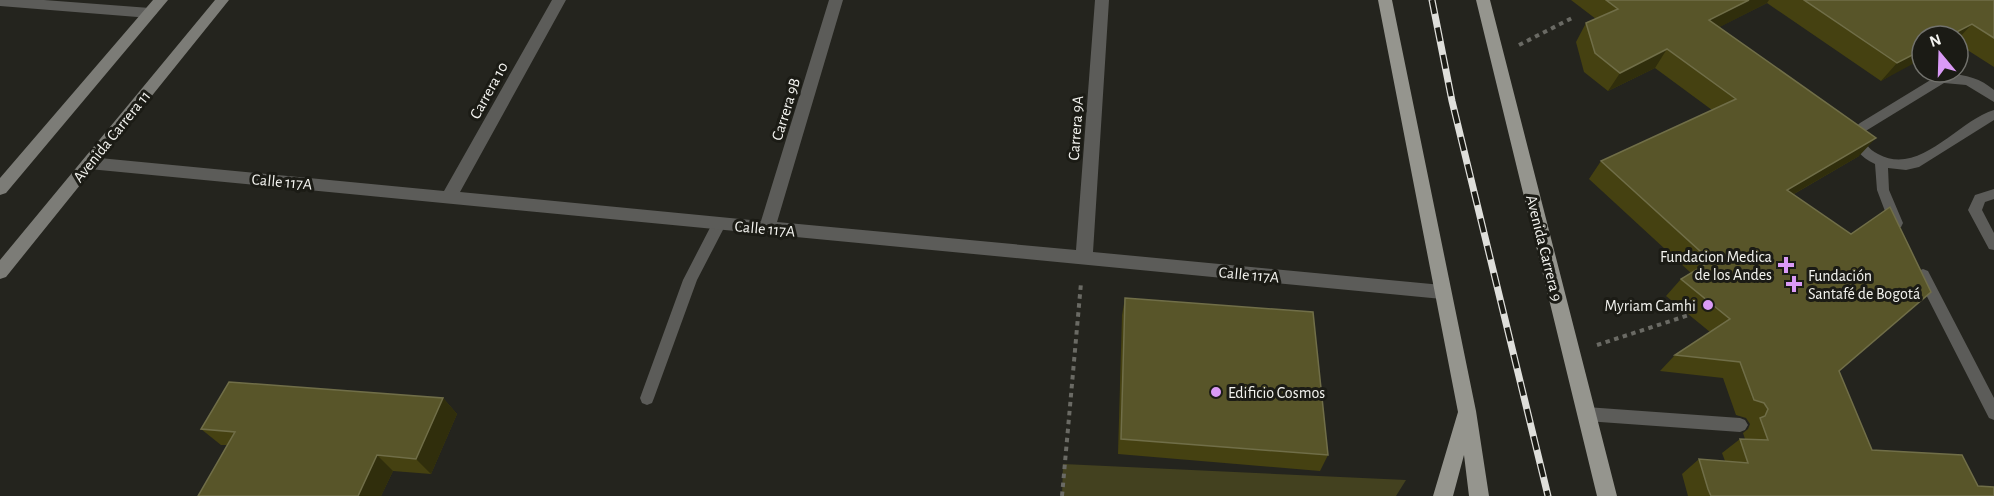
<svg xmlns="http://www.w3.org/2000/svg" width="1994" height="496" font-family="'Alegreya Sans',sans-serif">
	<rect width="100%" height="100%" fill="#24241e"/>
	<!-- green -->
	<path fill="#43411f" d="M1063 464 1406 480 1396 496H1062Z"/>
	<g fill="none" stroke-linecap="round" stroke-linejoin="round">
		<!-- path -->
		<path stroke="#6a6a64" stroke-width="4" stroke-dasharray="4.5 4.5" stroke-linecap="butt" d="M1519 45 1574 17
			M1597 345 1689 315
			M1062 496 1081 283"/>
		<!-- service -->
		<path fill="#5c5c59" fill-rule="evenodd" d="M1948 74C1966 74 1981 79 1994 90V102L1966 85 1944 83 1864 132C1864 143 1868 149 1878 154 1920 177 1957 121 1994 110V120L1919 167 1906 170 1888 168 1889 190 1903 223 1901 227H1891L1877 190 1875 164C1860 157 1852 147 1852 130L1860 123 1937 76Z
			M1994 189V199L1985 202 1982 210 1994 233V250L1989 249 1968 210 1975 195Z
			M719 219 724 220 726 224 697 280 654 398 652 403 647 405 642 403 640 398 683 280 714 220Z
			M1923 269 1928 271 1994 398V420L1989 418 1916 275 1918 271Z
			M1586 407 1740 418 1745 420 1748 425 1745 430 1740 432 1586 421 1581 419 1578 414 1581 409Z"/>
		<!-- minor -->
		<path fill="#5c5c59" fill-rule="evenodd" d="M0 0H44L150 8 157 13 150 18 0 6Z
			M552 0H566L460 192 761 221 829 0H843L777 222 1076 250 1095 0H1109L1093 252 1442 285 1448 287 1451 292 1448 297 1442 299 89 169 84 167 81 163 84 159 89 157 444 191Z"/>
		<!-- secondary -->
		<path fill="#7c7c77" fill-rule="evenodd" d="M153 0H168L6 193 0 195V178Z
			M215 0H229L6 277 0 279V260Z"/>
		<!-- primary -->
		<path fill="#95958e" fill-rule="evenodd" d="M1378 0H1392L1476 411 1489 496H1469L1464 455 1453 496H1433L1458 412Z
			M1476 0H1490L1617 496H1597Z"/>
		<!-- rail casing -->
		<g stroke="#dfdfdb" stroke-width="7">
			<path id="rail" d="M1432 0 1452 101 1548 496"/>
		</g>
		<!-- rail -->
		<use href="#rail" stroke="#1b1b15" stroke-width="4.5" stroke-dasharray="14" stroke-linecap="butt"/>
	</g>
	<!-- wall -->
	<path fill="#454111" d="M1571 0H1994V67L1958 44V36L1881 81 1767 3 1719 27 1859 156 1794 194 1839 371 1872 450 1978 486 1994 496H1688L1682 474 1699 459 1725 461 1722 453 1740 439H1745L1743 433 1748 429 1750 424 1746 418 1736 415 1723 378 1660 371 1675 355 1710 332 1666 296 1681 279 1691 273 1589 179 1601 161 1712 110 1655 68 1608 91 1584 72 1576 42 1586 23 1596 19Z
		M1125 298 1328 455 1320 471 1118 454 1122 315Z
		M443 398 457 414 431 474 393 471 381 496H198L227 445H221L201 429Z"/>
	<!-- shaded-wall -->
	<path fill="#302e0c" d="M1749 0H1769L1767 3 1696 39 1709 20Z
		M1972 24 1958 39V36H1949Z
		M1667 49 1655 68 1608 91 1620 73Z
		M1922 50V59L1881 81 1897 63Z
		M1876 138 1859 156 1771 207 1787 190Z
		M443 398 457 414 431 474 416 459Z
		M377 455 393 471 381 496H358Z"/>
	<!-- building -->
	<path fill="#585529" stroke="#706e48" stroke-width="1.5" d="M1606 0H1749L1709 20 1876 138 1787 190 1851 234 1890 207 1931 292 1839 371 1872 450 1962 455 1978 486 1994 487V496H1711L1708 489 1699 459 1748 463 1740 439 1768 440 1760 418 1765 416 1768 409 1764 403 1754 400 1740 362 1675 355 1730 319 1681 279 1711 261 1601 161 1736 99 1667 49 1620 73 1595 53 1586 23 1618 9Z
		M1804 0H1994V38L1972 24 1949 36H1922V50L1897 63Z
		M1125 298 1313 312 1328 455 1121 439Z
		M229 382 443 398 416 459 377 455 358 496H198L235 432 201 429Z"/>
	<!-- markers -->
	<g fill="#da9af6" stroke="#1b1b15" stroke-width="2">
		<path d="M1783 256h6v6h6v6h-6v6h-6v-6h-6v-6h6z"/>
		<path d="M1791 275h6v6h6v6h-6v6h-6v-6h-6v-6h6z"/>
		<circle cx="1708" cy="305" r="6"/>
		<circle cx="1216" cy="392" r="6"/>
	</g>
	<g text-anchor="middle" stroke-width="6" stroke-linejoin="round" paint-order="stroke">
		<!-- street labels -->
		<g font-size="16" fill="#f4f4f0" stroke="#1b1b15">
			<text transform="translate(488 90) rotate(-61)" y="6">Carrera 10</text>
			<text transform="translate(785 109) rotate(-73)" y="6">Carrera 9B</text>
			<text transform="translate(1075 128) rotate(-86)" y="6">Carrera 9A</text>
			<text transform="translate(111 136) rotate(-51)" y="6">Avenida Carrera 11</text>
			<text transform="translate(282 181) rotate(5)" y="6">Calle 117A</text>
			<text transform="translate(765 228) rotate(5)" y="6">Calle 117A</text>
			<text transform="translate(1545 248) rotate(76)" y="6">Avenida Carrera 9</text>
			<text transform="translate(1249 274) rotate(5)" y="6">Calle 117A</text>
		</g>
		<!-- poi labels -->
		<g font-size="16" fill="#f4f4f0" stroke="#1b1b15" text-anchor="end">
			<text x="1772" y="262">Fundacion Medica<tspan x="1772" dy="18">de los Andes</tspan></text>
			<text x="1808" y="281" text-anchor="start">Fundación<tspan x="1808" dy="18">Santafé de Bogotá</tspan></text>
			<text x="1696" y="311">Myriam Camhi</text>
			<text x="1228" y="398" text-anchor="start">Edificio Cosmos</text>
		</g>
	</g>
	<!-- north arrow -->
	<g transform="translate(1940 54) rotate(341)"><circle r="28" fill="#1b1b15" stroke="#72726d" stroke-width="1.5"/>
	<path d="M0-4.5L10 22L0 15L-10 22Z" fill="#da9af6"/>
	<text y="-9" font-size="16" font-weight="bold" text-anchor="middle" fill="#f4f4f0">N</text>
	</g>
</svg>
